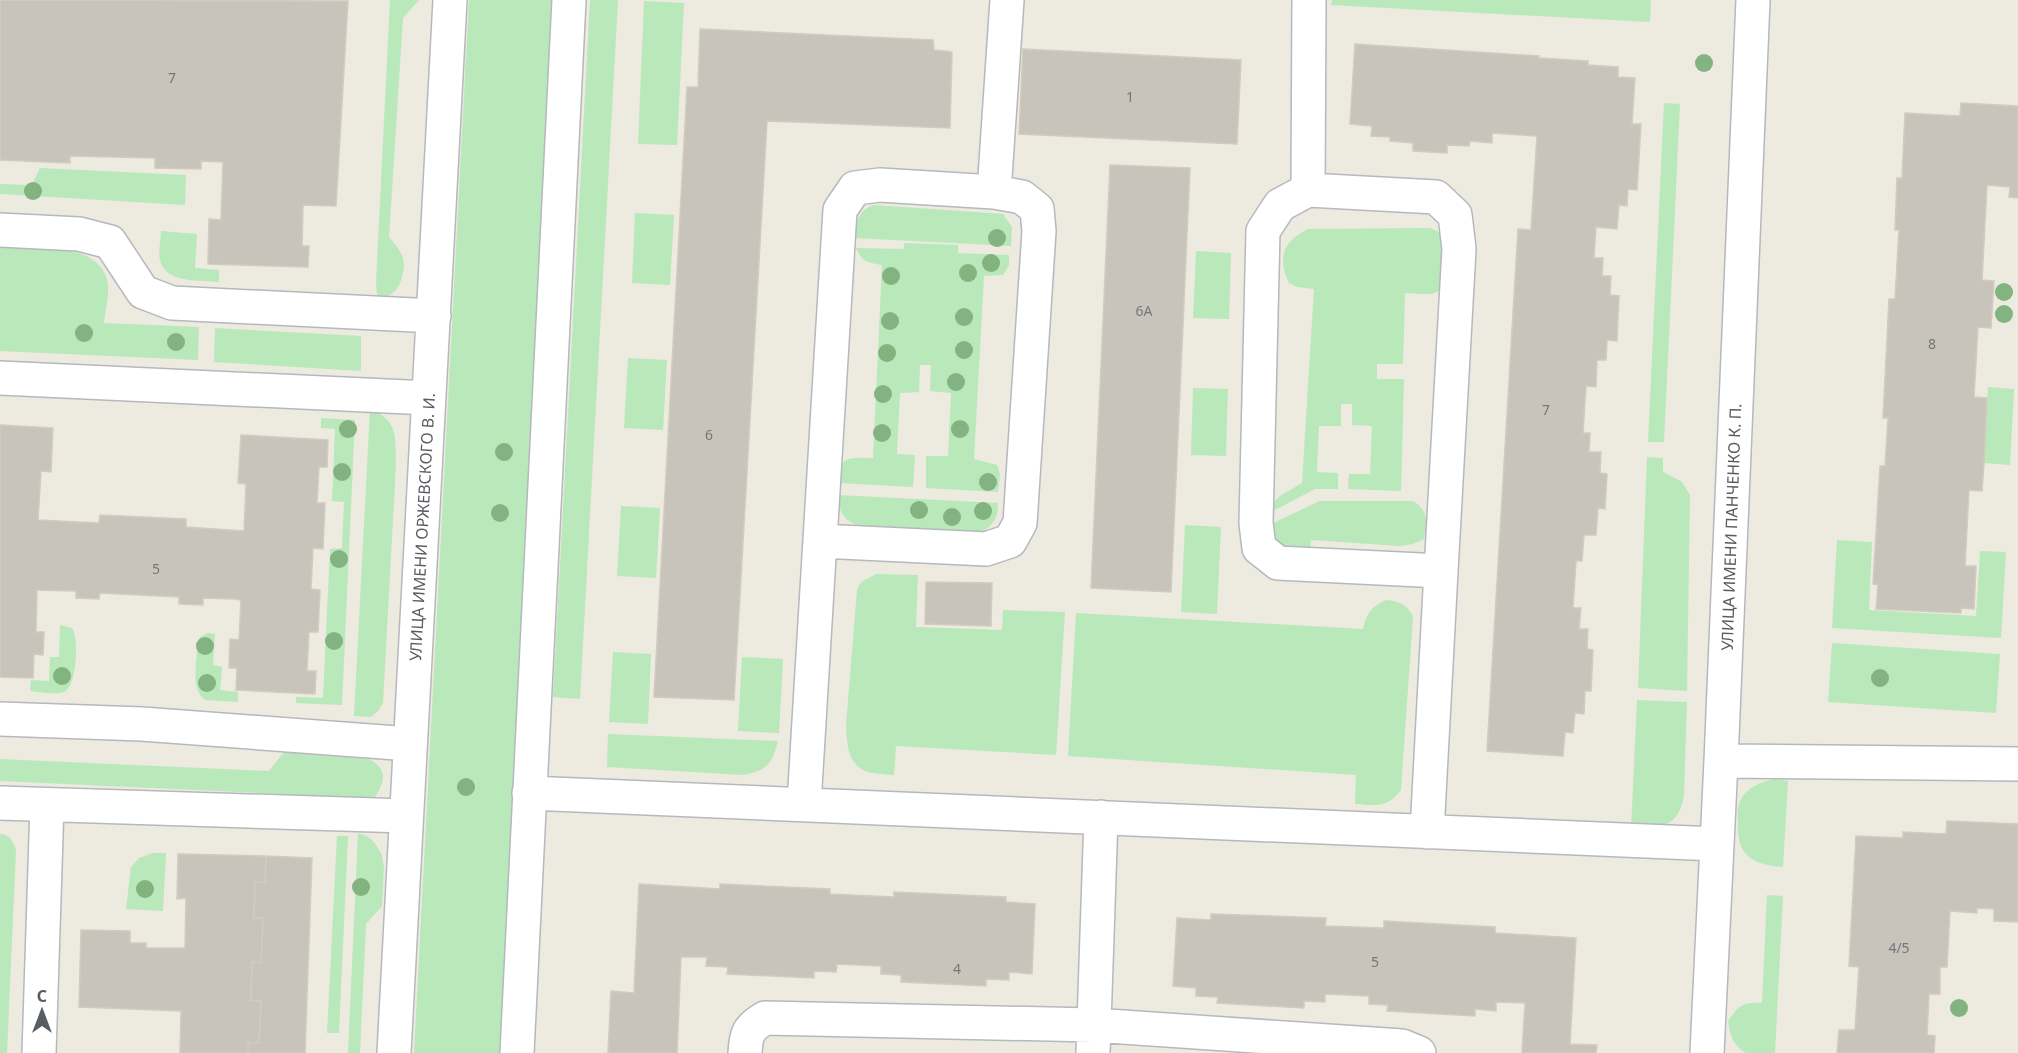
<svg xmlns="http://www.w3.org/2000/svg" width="2018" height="1053" font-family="'Noto Sans',sans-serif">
	<rect width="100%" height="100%" fill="#edeadf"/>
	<!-- green -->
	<path fill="#b9e8ba" d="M390 0H419L403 18 389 237C394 243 401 251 403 258 407 273 396 305 377 294L376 283Z
		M469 0H557L500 1053H414Z
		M590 0H618L580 699 553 697Z
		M1332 0H1651L1650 22 1331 5Z
		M644 1 684 3 677 145 638 144Z
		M1664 103 1680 104 1664 442H1648Z
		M40 168 186 175 185 205 0 194V184L32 185Z
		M873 205 1003 214 1012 227 1011 246 855 238C856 222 857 212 873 205Z
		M635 213 674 215 670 285 632 283Z
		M1430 228C1434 230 1439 231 1441 235 1449 246 1451 284 1437 292 1429 296 1414 293 1405 293L1403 364H1377V379H1404L1401 491 1348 489 1349 474H1370L1372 426 1352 425V404H1341V426H1319L1317 472 1338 473V489H1315L1273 511 1274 502 1280 496 1302 483 1314 289 1297 287 1289 283C1277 258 1283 241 1308 229Z
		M161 231 197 234 195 268 219 270V282C201 280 165 284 160 260 158 251 161 240 161 231Z
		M904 243 958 245V253L1009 255V265L1003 275 984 276 974 459 997 465 1000 474 998 492 926 488V456H948L951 393 930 391 931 365H920L919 392 900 393 897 454 915 455 913 487 838 483C840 454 849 458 873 458L882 265C867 262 863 263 856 248L904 249Z
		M0 247C32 248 104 240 108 286 109 298 105 311 104 323L199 327 198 360 0 351Z
		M1196 251 1231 253 1229 319 1193 318Z
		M215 328 361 336V371L214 362Z
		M628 358 667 360 663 430 624 428Z
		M1988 387 2014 389 2010 465 1984 463Z
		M1193 388 1228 389 1226 456 1191 455Z
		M370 409C399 421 395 437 396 464L383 703 379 710 371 717 354 716Z
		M321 418 355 420 342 705 296 703V697L323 698 330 549 342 548 344 502 332 501 335 429 321 428Z
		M1647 457 1663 458V472L1682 482 1690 495 1687 691 1638 688Z
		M837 495 998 503C998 519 993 526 979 533L867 529C845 521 841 518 837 495Z
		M1320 501H1414C1430 514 1426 521 1424 539L1413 544 1400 546 1311 540 1310 549 1278 544 1271 524Z
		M621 506 660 508 656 578 617 576Z
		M1185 525 1221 527 1217 614 1181 612Z
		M1837 540 1872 542 1869 610 1976 616 1980 551 2006 552 2001 638 1832 628Z
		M876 574 918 575 916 627 1002 630 1003 610 1065 612 1056 755 896 746 894 775C885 774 873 774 865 771 847 763 847 742 846 725L857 590 861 582Z
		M1386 600C1399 601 1406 604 1413 616L1401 790C1386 809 1376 805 1355 804L1356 775 1068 756 1076 613 1363 629C1367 613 1371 607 1386 600Z
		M60 625 72 628C79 637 77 687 64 692 56 695 40 692 30 691L31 680 49 681 50 657H59Z
		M208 633 215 634 213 665 222 667 220 690 238 692V702L205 700C190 689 197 660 198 642L200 637Z
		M1832 643 2000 654 1996 713 1828 702Z
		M613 652 651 654 648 724 609 722Z
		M742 657 783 659 779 733 738 731Z
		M1637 700 1687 702 1684 795C1679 829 1660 826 1631 829Z
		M608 734 778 741C772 765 767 770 743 775L607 767Z
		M284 752 369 759C387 769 386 780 375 797L368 798 0 781V759L269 771Z
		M1776 779 1788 781 1783 867C1752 865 1736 855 1738 822 1738 817 1737 809 1739 804 1744 788 1762 781 1776 779Z
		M358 833 367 836 374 842 381 853 384 866 382 906 366 924 360 1053H348Z
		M0 834C10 834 13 842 16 850L7 1053H0Z
		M337 836H348L339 1033H327Z
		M153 853H166L163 911 126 909 131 867 139 858Z
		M1767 895 1783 896 1775 1053H1746C1733 1046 1730 1035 1728 1021 1739 1005 1743 1002 1762 1003Z"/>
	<!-- building -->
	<path fill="#c8c4bc" stroke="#d2ccbd" stroke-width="1.5" d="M0 0 348 1 336 206 303 205 302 246H309L308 267 208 264 209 219 221 220 223 162 201 161V169L155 168V158L70 156V163L0 160Z
		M700 29 933 40 934 50 952 52 950 128 767 121 734 700 654 697 687 87H698Z
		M1355 44 1539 56V58L1588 61V65L1618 67V77L1635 78 1632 124H1641L1637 190 1628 189 1627 206 1619 205 1617 229 1596 227 1594 258H1603L1602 276H1611L1610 295 1619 296 1617 341 1607 340 1606 360H1597L1596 387 1586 386 1583 433H1590L1589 452H1601L1600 473 1607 474 1605 509 1598 508 1596 535H1584L1582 561H1576L1573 608H1581L1579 629H1588L1587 649 1593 650 1591 691H1585L1584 714 1575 713 1573 733 1565 732 1563 756 1487 751 1518 229 1531 230 1537 136 1492 133V143L1470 141 1469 146 1447 145V153L1413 151V143L1390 141V137L1371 136 1372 126 1350 124Z
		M1023 49 1241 60 1237 144 1019 134Z
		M1961 103 2018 106V198L2009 197 2010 187 1987 185 1982 280 1994 281 1991 328 1978 327 1974 397 1987 398 1984 463 1982 491 1969 490 1965 566H1976L1974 609 1961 608V613L1876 609 1878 585 1873 584 1880 466H1885L1888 418H1883L1889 299H1895L1899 230H1895L1897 178H1902L1905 113 1960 116Z
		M1110 165 1190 168 1171 592 1091 588Z
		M0 425 53 428 51 472 41 471 38 520 99 523 100 515 186 519V527L244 531 246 484 238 483 241 435 328 440 327 467H319L317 503H325L323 549 313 548 311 589 320 590 318 632H309L307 671H316L315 694 236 690 237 668H229L230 639 239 640 241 600 234 599 203 598V605L179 604V597L100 593 99 599 76 598V591L37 590 36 632H44L43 655 34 654 33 678 0 677Z
		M926 582 992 583 991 626 925 624Z
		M1947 821 2018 824V922L1994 921V909L1977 908V913L1950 911 1947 967H1940V994H1929L1927 1035 1935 1036 1934 1053H1837L1839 1030H1855L1859 967 1849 966 1856 836 1903 838V832L1946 834Z
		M178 854 266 856 265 882H255L254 918H263L261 963 252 962 251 1000 261 1001 259 1043H248V1053H180L181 1011 79 1007 81 930 130 931V943H146V948H185L186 898 177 899Z
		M266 856 312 858 305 1053H248V1043H259L261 1001 251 1000 252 962 261 963 263 918H254L255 882H265Z
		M639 884 720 889V884L830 889V894L894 897V892L1006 897V902L1035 904 1032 974 1009 972V980L986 979V986L901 982V975L881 974V966L837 964 836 972 814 971V978L727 974 728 967 706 966 707 957H681L677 1053H608L611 991 634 993Z
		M1211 914 1326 918 1325 926 1384 928V921L1495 927V933L1576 938 1570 1044 1597 1045 1596 1053H1522L1525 1003 1496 1002V1011L1475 1009V1016L1387 1011 1388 1005 1369 1004V996L1325 994V1002L1304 1001V1008L1217 1003 1218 997 1196 996V988L1173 986 1177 918 1211 920Z"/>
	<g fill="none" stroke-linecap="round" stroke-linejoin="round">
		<!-- minor casing -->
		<g stroke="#b5b8be" stroke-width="36">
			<path id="minor" d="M1308 190 1436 197 1455 215 1459 249 1441 571 1278 563 1259 548 1256 523 1263 231 1280 205 1308 190 1309 0
				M0 230 79 234 110 242 143 292 172 303 434 316
				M0 378 429 398
				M820 541 986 549 1010 541 1020 523 1039 231 1037 209 1022 197 994 192 1007 0
				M0 719 142 724 410 744
				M1721 761 2018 764
				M529 793 1716 844
				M0 803 406 816
				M804 804 840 210 855 188 880 185 994 192
				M1427 832 1441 571
				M39 1053 47 805
				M394 1053 450 0
				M517 1053 569 0
				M745 1053C746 1034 748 1028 765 1018L1093 1025 1402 1046 1419 1053
				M1093 1053 1101 817
				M1707 1053 1721 761 1753 0"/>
		</g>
		<!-- minor -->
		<use href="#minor" stroke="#fff" stroke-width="33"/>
	</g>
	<!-- trees -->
	<g fill="#83b380">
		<circle cx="1704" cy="63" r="9"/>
		<circle cx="33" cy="191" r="9"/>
		<circle cx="997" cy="238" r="9"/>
		<circle cx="991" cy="263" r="9"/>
		<circle cx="968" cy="273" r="9"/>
		<circle cx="891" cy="276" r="9"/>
		<circle cx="2004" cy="292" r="9"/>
		<circle cx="2004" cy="314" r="9"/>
		<circle cx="964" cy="317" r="9"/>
		<circle cx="890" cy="321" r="9"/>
		<circle cx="84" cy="333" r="9"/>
		<circle cx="176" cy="342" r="9"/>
		<circle cx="964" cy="350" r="9"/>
		<circle cx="887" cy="353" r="9"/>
		<circle cx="956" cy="382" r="9"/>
		<circle cx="883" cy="394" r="9"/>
		<circle cx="348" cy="429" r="9"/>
		<circle cx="960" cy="429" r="9"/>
		<circle cx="882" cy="433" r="9"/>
		<circle cx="504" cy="452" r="9"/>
		<circle cx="342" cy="472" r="9"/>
		<circle cx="988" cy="482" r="9"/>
		<circle cx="919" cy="510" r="9"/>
		<circle cx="983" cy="511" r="9"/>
		<circle cx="500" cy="513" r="9"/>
		<circle cx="952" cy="517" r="9"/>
		<circle cx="339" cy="559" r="9"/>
		<circle cx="334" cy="641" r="9"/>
		<circle cx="205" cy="646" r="9"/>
		<circle cx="62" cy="676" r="9"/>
		<circle cx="1880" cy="678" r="9"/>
		<circle cx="207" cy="683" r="9"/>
		<circle cx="466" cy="787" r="9"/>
		<circle cx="361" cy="887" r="9"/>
		<circle cx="145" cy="889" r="9"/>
		<circle cx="1959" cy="1008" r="9"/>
	</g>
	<g text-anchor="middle" stroke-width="5" stroke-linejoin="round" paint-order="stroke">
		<!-- number labels -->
		<g font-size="14" fill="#747778">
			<text x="172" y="83">7</text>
			<text x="1130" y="102">1</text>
			<text x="1144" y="316">6А</text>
			<text x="1932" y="349">8</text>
			<text x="1546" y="415">7</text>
			<text x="709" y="440">6</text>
			<text x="156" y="574">5</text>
			<text x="1899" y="953">4/5</text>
			<text x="1375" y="967">5</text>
			<text x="957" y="974">4</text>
		</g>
		<!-- street labels -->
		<g font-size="16" fill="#585d62" stroke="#fff">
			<text transform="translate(422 527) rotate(-87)" y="6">УЛИЦА ИМЕНИ ОРЖЕВСКОГО В. И.</text>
			<text transform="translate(1731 527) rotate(-88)" y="6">УЛИЦА ИМЕНИ ПАНЧЕНКО К. П.</text>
		</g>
	</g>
	<!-- north arrow -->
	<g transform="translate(42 1011)" stroke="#ffffff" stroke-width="4.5" paint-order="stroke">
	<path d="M0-4.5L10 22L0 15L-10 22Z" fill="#585d62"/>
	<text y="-9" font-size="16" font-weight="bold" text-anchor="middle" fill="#585d62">С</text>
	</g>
</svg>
